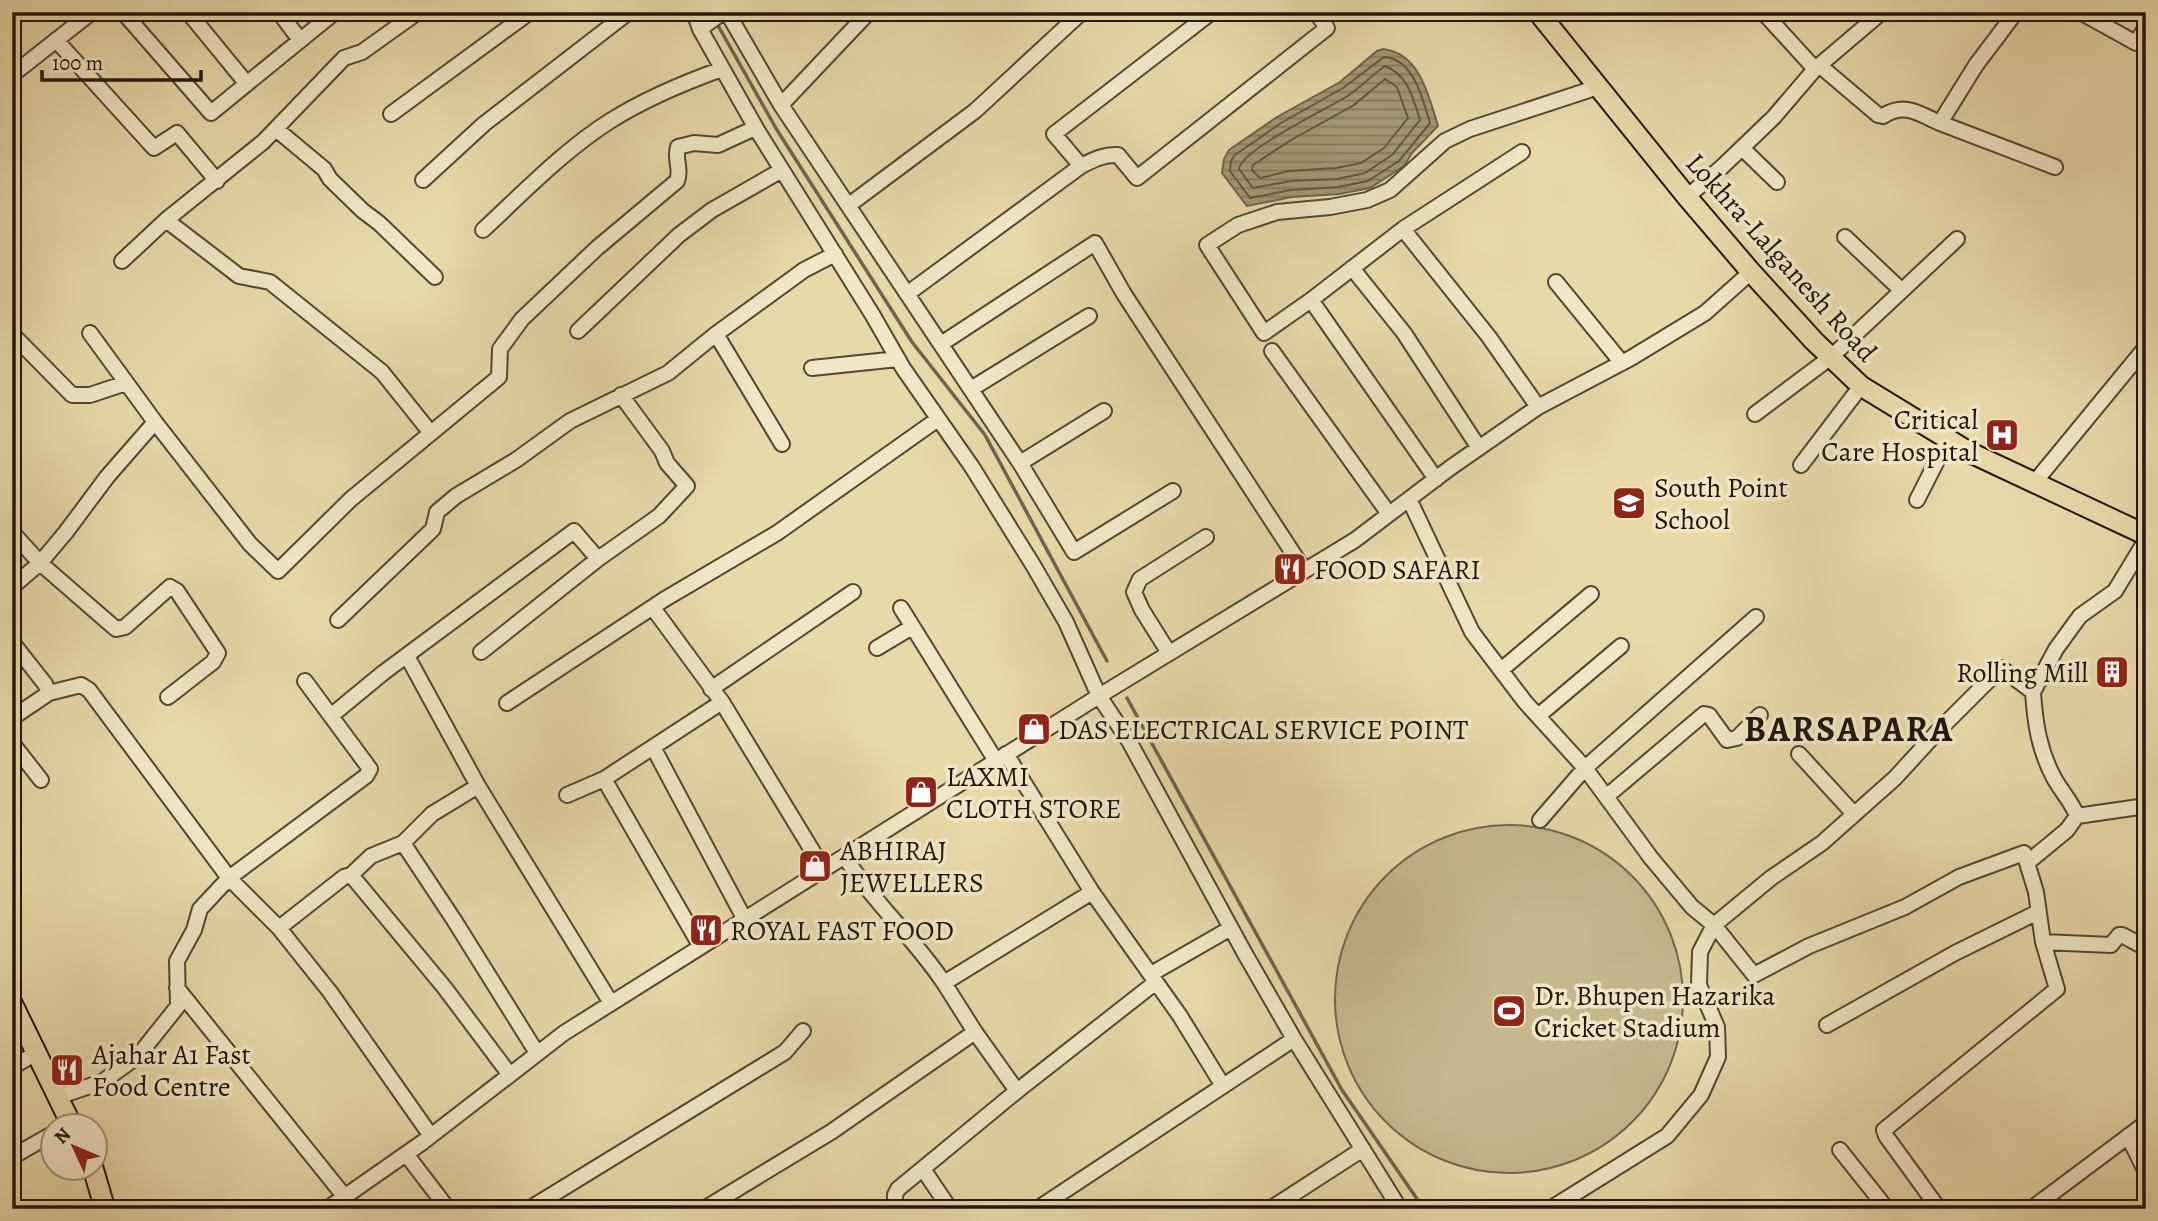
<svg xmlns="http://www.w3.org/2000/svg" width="2158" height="1221" font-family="Alegreya,serif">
	<defs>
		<pattern id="water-rules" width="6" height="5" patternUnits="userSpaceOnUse" patternTransform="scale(1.75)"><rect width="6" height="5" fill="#a59674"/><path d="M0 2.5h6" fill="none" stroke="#86795e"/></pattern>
	</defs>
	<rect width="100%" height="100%" fill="#e9d8a8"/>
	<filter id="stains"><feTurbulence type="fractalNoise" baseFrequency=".00286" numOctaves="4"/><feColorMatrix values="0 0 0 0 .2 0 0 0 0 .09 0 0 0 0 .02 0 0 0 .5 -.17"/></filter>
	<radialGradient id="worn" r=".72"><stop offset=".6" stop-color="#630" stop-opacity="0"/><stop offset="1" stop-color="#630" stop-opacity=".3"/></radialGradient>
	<!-- garden -->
	<path fill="#c7b78e" stroke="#74664f" stroke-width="2" d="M1335 999a174 174 0 1 1 348 0a174 174 0 1 1-348 0Z"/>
	<!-- water -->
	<path fill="url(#water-rules)" stroke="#71624c" stroke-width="2" d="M1383 49C1420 53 1429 97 1438 126L1412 153 1404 166 1370 188 1339 194 1292 197 1247 206 1222 173 1224 159 1229 150 1277 117 1340 82 1377 51Z"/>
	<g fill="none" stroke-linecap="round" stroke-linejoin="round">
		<!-- shore -->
		<path stroke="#645642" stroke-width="2" d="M1384 57C1414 59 1423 100 1430 123L1399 161 1368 181 1338 187 1291 190 1250 198 1230 171 1231 161 1235 155 1281 123 1343 88Z
			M1385 66C1408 75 1413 98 1420 120L1392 155 1365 173 1337 179 1291 181 1253 188 1239 169C1240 151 1328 108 1346 97 1360 88 1372 75 1385 66Z
			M1385 79 1397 87 1408 118 1384 148 1361 163 1336 168 1289 171 1260 178 1252 170 1253 165 1291 140 1354 105Z"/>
		<!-- stream -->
		<path stroke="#71624c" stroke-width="3.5" d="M716 22 777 130 912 342 985 435 1107 661
			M1127 698 1342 1090 1424 1209"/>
		<!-- minor casing -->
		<g stroke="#544636" stroke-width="18">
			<path id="minor" d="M123 12 211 113 335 12
				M188 12 247 84
				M279 12 300 40
				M694 12 700 29 757 130 872 314 903 368 972 467 1033 565 1066 622 1099 696 1129 741 1244 952 1294 1039 1400 1209
				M727 12 781 105 869 12
				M1763 12 1815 69
				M2080 12 2136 43 2146 27
				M700 29 723 12
				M56 40 154 148 177 133 217 181
				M1819 65 1878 115 1883 116C1906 102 1919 114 1940 123L1976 65 2016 12
				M12 75 92 12
				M781 105 1020 463 1074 552 1173 491
				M391 114 530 12
				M1940 123 2055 167
				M276 129 324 169 330 179 363 211 379 223 435 277
				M1742 148 1777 182
				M1522 152 1403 229 1311 300 1264 333 1207 245 1238 225 1277 212 1330 207 1367 200 1390 190 1445 141 1470 129 1598 87
				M1081 166 1054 134 1212 12
				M423 180 484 124 629 12
				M1687 197 1723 166 1774 117 1815 69 1882 12
				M849 205 975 111 1082 12
				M166 220 263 142 344 58 362 52 418 12
				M1403 229 1489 337 1538 407
				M483 230C523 193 563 151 610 121 645 99 683 83 722 69
				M1845 237 1901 290
				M122 261 166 220 239 276 270 282 382 372 430 432
				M1352 268 1404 333 1479 448
				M1556 282 1622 363
				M907 294 1081 166C1093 160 1104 154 1118 155L1137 178 1327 28 1316 12
				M1311 300 1436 479
				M578 331 679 235 712 210 782 170
				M12 334 72 395H90L126 383
				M716 334 782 444
				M941 344 1095 243 1124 294 1304 570
				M1272 351 1389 514
				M812 368 898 359
				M971 389 1089 316
				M1755 414 1831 357 1957 239
				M155 422 250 544 278 571 351 499 499 377 500 349 522 319 597 248 677 181C682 168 674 161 678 147L694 143 718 145 755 128
				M1020 463 1104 411
				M1801 465 1861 386
				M2034 483 2146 347
				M1409 499 1472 632 1525 702 1585 768 1651 858 1692 907 1714 925 1754 975 1809 946 1905 907 1959 877 2024 853 2036 892 2043 942 2057 989 1884 1130 1886 1136 1939 1209
				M1917 500 1948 439
				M12 532 40 563 116 629 125 627 170 587 177 591 218 653 213 662 168 697
				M12 587 40 563 66 532 107 477 155 422 90 333
				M653 608 722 702 824 870
				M901 608 996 761
				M338 620 433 529 437 512 456 496 516 460 570 421 668 373 716 334 804 270 835 254
				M12 642 45 684 49 693
				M877 648 912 627
				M481 652 598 559 659 516 687 486 667 463 662 451 621 395
				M1169 653 1142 610 1134 592 1140 579 1206 537
				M407 656 478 786 611 1003
				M1501 670 1591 594
				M711 689 853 592
				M507 703 665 599 777 533 938 419
				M332 715 383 673 574 531 598 559
				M1538 716 1621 646
				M12 718 49 693 81 685 89 690 229 878 279 928 330 992 431 1136
				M12 743 41 780
				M653 747 745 920
				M1006 754 1092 892 1180 1016 1223 1086
				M1799 754 1854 814
				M567 795 604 779
				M1607 796 1704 714 1709 715 1727 740 1737 738 1760 715
				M2077 816 2146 806
				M1540 820 1585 768 1756 617
				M403 843 454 920 537 1053
				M845 857C874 903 914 938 944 983
				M2027 863 2067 830 2077 816C2072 802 2061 791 2054 778 2039 750 2035 723 2033 692
				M351 875 444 987 510 1075
				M279 928 344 877 351 875 371 856 403 843 432 814 478 786
				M2043 942 2111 945 2119 935H2122L2146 948
				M701 947 604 779 722 702
				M1151 974 1231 928
				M177 988 345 1197
				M1827 1025 1955 953 2038 912
				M975 1032 944 983 1092 892
				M12 1067 35 1054
				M57 1097 102 1082 138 1056 178 1006 177 961 194 930 200 909 229 878 366 776 370 769 305 681
				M2128 1136 2146 1172
				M1840 1150 1887 1209
				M406 1154 448 1209
				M12 1157 52 1134
				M923 1169 950 1209
				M327 1209 423 1142 564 1033 1099 696 1355 540 1450 468 1538 407 1631 358 1705 313 1751 272
				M529 1209 785 1052 803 1031
				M704 1209 831 1132 975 1032 1017 1091 1156 982
				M895 1209V1195L898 1189 1017 1091
				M1037 1209 1294 1039
				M1270 1209 1363 1149
				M1550 1209 1667 1136 1701 1095 1718 1057 1717 1027 1699 985 1700 952 1714 925 1771 878 1822 843 1895 778 1939 730 2001 668 2033 692 2056 649 2080 616 2115 591 2146 540
				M2031 1209 2146 1123"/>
		</g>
		<!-- major casing -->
		<g stroke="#221510" stroke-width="23">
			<path id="major" d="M1538 12 1687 197 1751 272 1814 341 1861 386 1969 452 2146 535
				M12 1003 72 1126
				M93 1168 105 1209"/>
		</g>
		<!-- minor -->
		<use href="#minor" stroke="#f1e6c6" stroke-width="14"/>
		<!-- major -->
		<use href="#major" stroke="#e9d8a8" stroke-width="19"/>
	</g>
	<!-- icons -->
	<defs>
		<g id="hospital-square" transform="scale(1.75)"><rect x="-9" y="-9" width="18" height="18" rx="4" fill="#8f2418" stroke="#f1e6c6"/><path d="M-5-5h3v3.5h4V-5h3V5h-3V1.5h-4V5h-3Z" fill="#fff"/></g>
		<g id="school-square" transform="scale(1.75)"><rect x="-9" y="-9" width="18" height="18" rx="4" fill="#8f2418" stroke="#f1e6c6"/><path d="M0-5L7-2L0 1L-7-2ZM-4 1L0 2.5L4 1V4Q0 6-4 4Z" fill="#fff"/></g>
		<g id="restaurant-square" transform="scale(1.75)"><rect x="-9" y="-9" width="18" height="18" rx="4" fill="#8f2418" stroke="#f1e6c6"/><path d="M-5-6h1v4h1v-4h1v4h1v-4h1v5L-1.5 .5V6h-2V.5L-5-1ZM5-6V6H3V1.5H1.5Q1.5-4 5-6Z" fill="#fff"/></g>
		<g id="building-square" transform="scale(1.75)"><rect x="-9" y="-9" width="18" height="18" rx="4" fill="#8f2418" stroke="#f1e6c6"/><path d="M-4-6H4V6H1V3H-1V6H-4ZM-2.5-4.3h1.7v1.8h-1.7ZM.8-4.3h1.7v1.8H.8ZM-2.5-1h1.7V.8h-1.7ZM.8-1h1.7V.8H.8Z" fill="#fff"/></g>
		<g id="shop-square" transform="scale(1.75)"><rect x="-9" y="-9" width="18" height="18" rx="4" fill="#8f2418" stroke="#f1e6c6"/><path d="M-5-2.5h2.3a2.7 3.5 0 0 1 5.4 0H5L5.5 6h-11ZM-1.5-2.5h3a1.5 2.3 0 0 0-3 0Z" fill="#fff"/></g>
		<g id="stadium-square" transform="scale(1.75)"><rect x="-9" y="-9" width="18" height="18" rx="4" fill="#8f2418" stroke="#f1e6c6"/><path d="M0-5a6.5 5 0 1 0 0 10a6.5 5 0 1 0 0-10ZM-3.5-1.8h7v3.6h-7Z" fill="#fff"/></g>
	</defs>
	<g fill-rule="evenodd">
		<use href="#hospital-square" x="2002" y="435"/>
		<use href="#school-square" x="1629" y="503"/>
		<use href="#restaurant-square" x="1290" y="569"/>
		<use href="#building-square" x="2112" y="672"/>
		<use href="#shop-square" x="1034" y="729"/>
		<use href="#shop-square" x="921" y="792"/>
		<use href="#shop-square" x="815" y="866"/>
		<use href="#restaurant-square" x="706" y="930"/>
		<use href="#stadium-square" x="1509" y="1011"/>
		<use href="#restaurant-square" x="67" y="1070"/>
	</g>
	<g text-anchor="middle" stroke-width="7" stroke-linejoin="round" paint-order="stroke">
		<!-- street labels -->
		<g font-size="28" fill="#221510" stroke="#f1e6c6">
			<text transform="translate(1782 257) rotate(48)" y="10">Lokhra-Lalganesh Road</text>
		</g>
		<!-- poi labels -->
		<g font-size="28" fill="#221510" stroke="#f1e6c6" text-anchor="start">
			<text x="1978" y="429" text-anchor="end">Critical<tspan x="1978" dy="32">Care Hospital</tspan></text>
			<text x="1654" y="497">South Point<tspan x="1654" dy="32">School</tspan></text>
			<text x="1314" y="579">FOOD SAFARI</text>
			<text x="2088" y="682" text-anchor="end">Rolling Mill</text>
			<text x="1058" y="739">DAS ELECTRICAL SERVICE POINT</text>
			<text x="946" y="786">LAXMI<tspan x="946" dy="32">CLOTH STORE</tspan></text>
			<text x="840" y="860">ABHIRAJ<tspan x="840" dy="32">JEWELLERS</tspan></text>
			<text x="730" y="940">ROYAL FAST FOOD</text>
			<text x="1534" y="1005">Dr. Bhupen Hazarika<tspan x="1534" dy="32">Cricket Stadium</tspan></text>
			<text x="92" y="1064">Ajahar A1 Fast<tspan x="92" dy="32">Food Centre</tspan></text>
		</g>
		<!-- district labels -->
		<g font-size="35" font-weight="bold" letter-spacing="2" fill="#221510" stroke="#f1e6c6">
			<text x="1849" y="741">BARSAPARA</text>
		</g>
	</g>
	<!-- margin -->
	<rect width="2158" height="1221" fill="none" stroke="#e9d8a8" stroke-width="42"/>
	<rect x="14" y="14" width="2130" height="1193" fill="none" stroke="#221510" stroke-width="3.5"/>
	<rect x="21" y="21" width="2116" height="1179" fill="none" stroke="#221510" stroke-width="2"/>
	<!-- north arrow -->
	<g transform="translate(74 1147) rotate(314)"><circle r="33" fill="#f1e6c6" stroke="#9e927d" stroke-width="2"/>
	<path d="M0-5L12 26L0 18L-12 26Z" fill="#8f2418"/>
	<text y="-10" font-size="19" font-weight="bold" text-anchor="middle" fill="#221510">N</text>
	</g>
	<!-- scale -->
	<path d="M42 70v10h159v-10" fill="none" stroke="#221510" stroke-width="3.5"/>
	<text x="52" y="70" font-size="21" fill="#221510" stroke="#f1e6c6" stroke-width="5" paint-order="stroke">100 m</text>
	<rect width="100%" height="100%" filter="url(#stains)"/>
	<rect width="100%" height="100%" fill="url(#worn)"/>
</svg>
